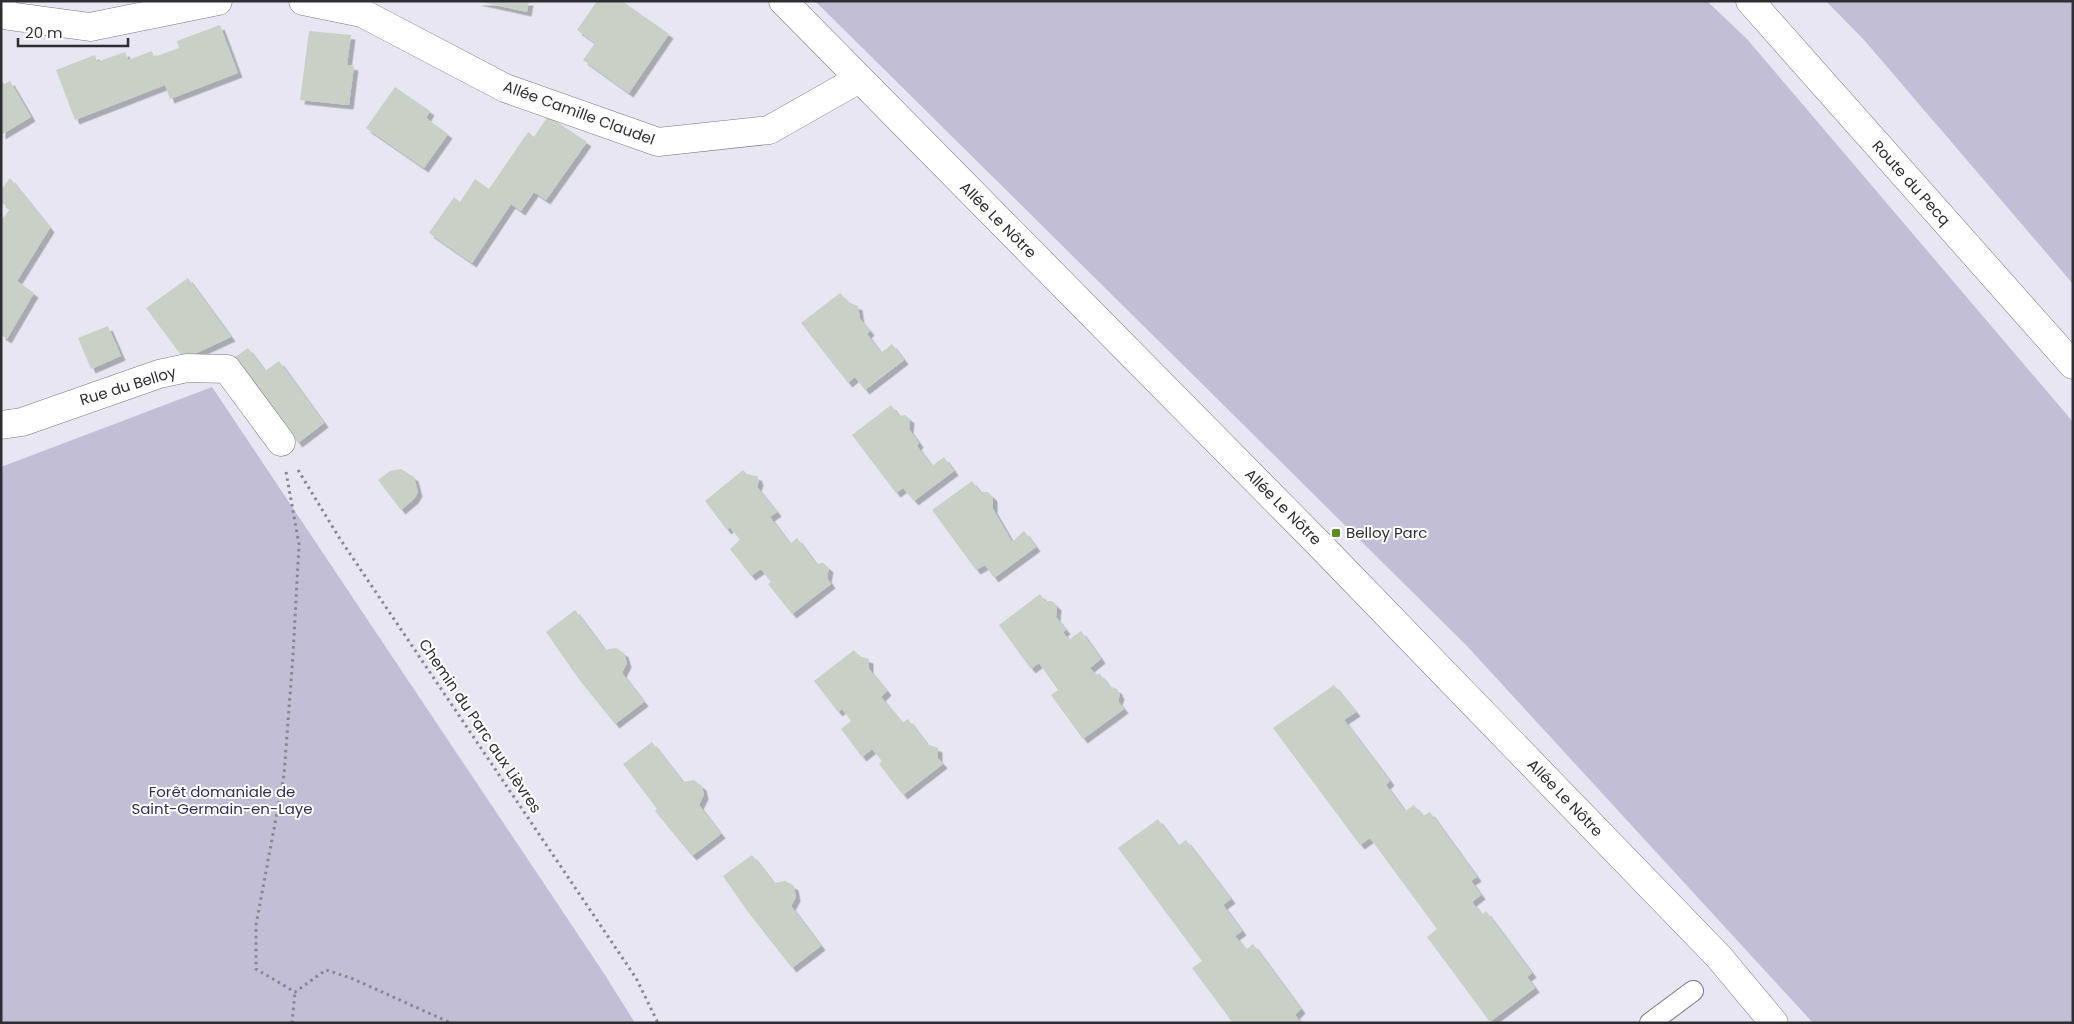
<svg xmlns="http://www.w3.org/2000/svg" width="2074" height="1024" font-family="Poppins,sans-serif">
	<defs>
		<filter id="shadow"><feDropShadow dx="4.5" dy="4.5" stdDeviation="0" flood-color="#0004"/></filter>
	</defs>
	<rect width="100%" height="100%" fill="#e7e6f2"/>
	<!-- green -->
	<path fill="#c1bed6" d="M815 1H1707L1747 39 2073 422V1023H1813L1466 645Z
		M1826 1H2073V284L1865 41Z
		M212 387 605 975 635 1023H1V467Z"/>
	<!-- building -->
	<path fill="#c9d0c5" filter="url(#shadow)" d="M476 1H529L527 12Z
		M597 1H622L669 34 629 93 583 60 595 43 577 30Z
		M220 25 238 73 170 99 165 85 75 120 56 70 95 55 97 62 125 52 128 60 152 51 154 57 179 48 177 41Z
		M309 31 351 35 347 65 354 66 349 105 300 100Z
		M1 80 4 84 10 81 31 117 1 135Z
		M395 87 430 111 426 118 448 134 424 168 366 128Z
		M548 116 587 142 546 200 534 192 521 211 511 204 472 263 429 233 454 197 460 202 475 179 489 189 528 132 534 137Z
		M10 178 50 228 17 281 34 293 7 339 1 335V221L10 209 1 202V190Z
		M188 278 231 337 188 357 181 355 146 308Z
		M840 293 848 302 858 306 860 319 870 331 867 334 881 353 892 344 904 360 865 390 855 377 848 383 801 323Z
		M108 326 121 356 91 369 78 338Z
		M248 348 265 371 279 361 324 423 298 443 235 357Z
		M891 405 899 416 905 415 910 419 909 429 919 443 917 446 932 466 944 457 954 471 914 501 903 488 896 493 852 435Z
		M401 469 414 477 418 492 414 499 401 510 378 480 390 471Z
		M743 470 747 474 757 476 759 481 757 487 777 512 770 517 790 544 797 538 816 564 823 563 829 568 827 578 831 584 792 614 768 584 771 582 761 569 751 576 730 549 740 540 730 527 727 530 705 501Z
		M972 481 980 492H988L993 497V509L1012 542 1024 531 1036 547 994 578 985 565 976 570 932 510Z
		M1040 594 1045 601H1052L1057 606 1056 617 1066 630 1063 632 1069 640 1081 631 1101 659 1090 668 1097 676 1099 673 1109 686 1117 689 1120 695 1118 701 1124 709 1083 739 1051 695 1058 690 1039 663 1031 669 999 625Z
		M575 610 605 650 616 648 624 653 627 663 622 673 644 702 615 724 578 678 546 632Z
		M854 650 859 656 869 659V669L887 691 881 697 894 713 902 723 908 719 927 744 938 748V758L943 764 903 795 879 764 882 761 872 749 862 757 841 729 851 721 842 709 838 712 814 681Z
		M1334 685 1356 712 1344 720 1390 781 1386 785 1405 811 1414 805 1423 816 1430 812 1477 877 1471 881 1481 895 1472 902 1482 915 1486 911 1532 973 1527 977 1535 988 1490 1022 1427 937 1437 929 1370 838 1360 845 1273 728Z
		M652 742 683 782 694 780 702 786 704 795 699 805 721 834 692 856 655 811 657 809 623 764Z
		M1158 819 1178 846 1186 840 1231 899 1223 905 1242 931 1235 936 1246 950 1253 944 1301 1009 1295 1015 1301 1023H1233L1192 968 1202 961 1118 848Z
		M752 855 774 883 785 881 794 886 796 897 791 906 821 946 792 968 748 912 723 876Z"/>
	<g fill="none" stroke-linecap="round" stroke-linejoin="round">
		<!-- service casing -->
		<g stroke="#797882" stroke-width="22">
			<path id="service" d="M1650 1023 1693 991"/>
		</g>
		<!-- minor casing -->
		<g stroke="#797882" stroke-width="29">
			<path id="minor" d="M303 1 362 13 505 88 658 142 769 130 859 79
				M783 1 1319 544 1719 957 1774 1023
				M1 6 9 16 90 27 218 1
				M1 425 22 422 159 374 187 368 227 369 281 442"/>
		</g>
		<!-- secondary casing -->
		<g stroke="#797882" stroke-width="29">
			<path id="secondary" d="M1750 1 2073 365"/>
		</g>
		<!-- path -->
		<path stroke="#87878e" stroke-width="3" stroke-dasharray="2.5 4" stroke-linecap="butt" d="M298 470 340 539 636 978 658 1023
			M286 472 299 544 293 655 284 775 256 925V969L295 992 326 970 351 978 451 1023
			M292 1023 295 992"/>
		<!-- service -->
		<use href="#service" stroke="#fff" stroke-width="20"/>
		<!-- minor -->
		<use href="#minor" stroke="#fff" stroke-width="28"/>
		<!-- secondary -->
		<use href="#secondary" stroke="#fff" stroke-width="28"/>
	</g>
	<!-- markers -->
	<rect fill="#5b8c22" stroke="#fff" stroke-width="2" x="1331" y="528" width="10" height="10" rx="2.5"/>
	<g text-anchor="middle" stroke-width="4" stroke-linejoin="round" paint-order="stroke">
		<!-- street labels -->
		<g font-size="15" fill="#2e2e32" stroke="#fff">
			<text transform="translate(579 113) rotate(20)" y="5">Allée Camille Claudel</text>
			<text transform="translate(1911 183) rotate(48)" y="5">Route du Pecq</text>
			<text transform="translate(998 220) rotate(45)" y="5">Allée Le Nôtre</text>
			<text transform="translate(128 386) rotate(-17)" y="5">Rue du Belloy</text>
			<text transform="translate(1283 507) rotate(45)" y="5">Allée Le Nôtre</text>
			<text transform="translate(480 726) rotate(56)" y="5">Chemin du Parc aux Lièvres</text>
			<text transform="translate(1565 798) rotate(46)" y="5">Allée Le Nôtre</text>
		</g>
		<!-- poi labels -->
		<g font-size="15" fill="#2e2e32" stroke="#fff" text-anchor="start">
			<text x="1346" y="538">Belloy Parc</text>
		</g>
		<!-- park labels -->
		<g font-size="15" fill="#332a57" stroke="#fff">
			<text x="222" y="797">Forêt domaniale de<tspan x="222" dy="17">Saint-Germain-en-Laye</tspan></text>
		</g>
	</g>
	<!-- border -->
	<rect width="2074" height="1024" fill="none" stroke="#2e2e32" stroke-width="5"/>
	<!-- scale -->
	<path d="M18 38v8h110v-8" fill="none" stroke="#2e2e32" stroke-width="2.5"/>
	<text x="25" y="38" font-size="15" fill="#2e2e32" stroke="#ffffff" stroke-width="4" paint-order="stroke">20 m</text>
</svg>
